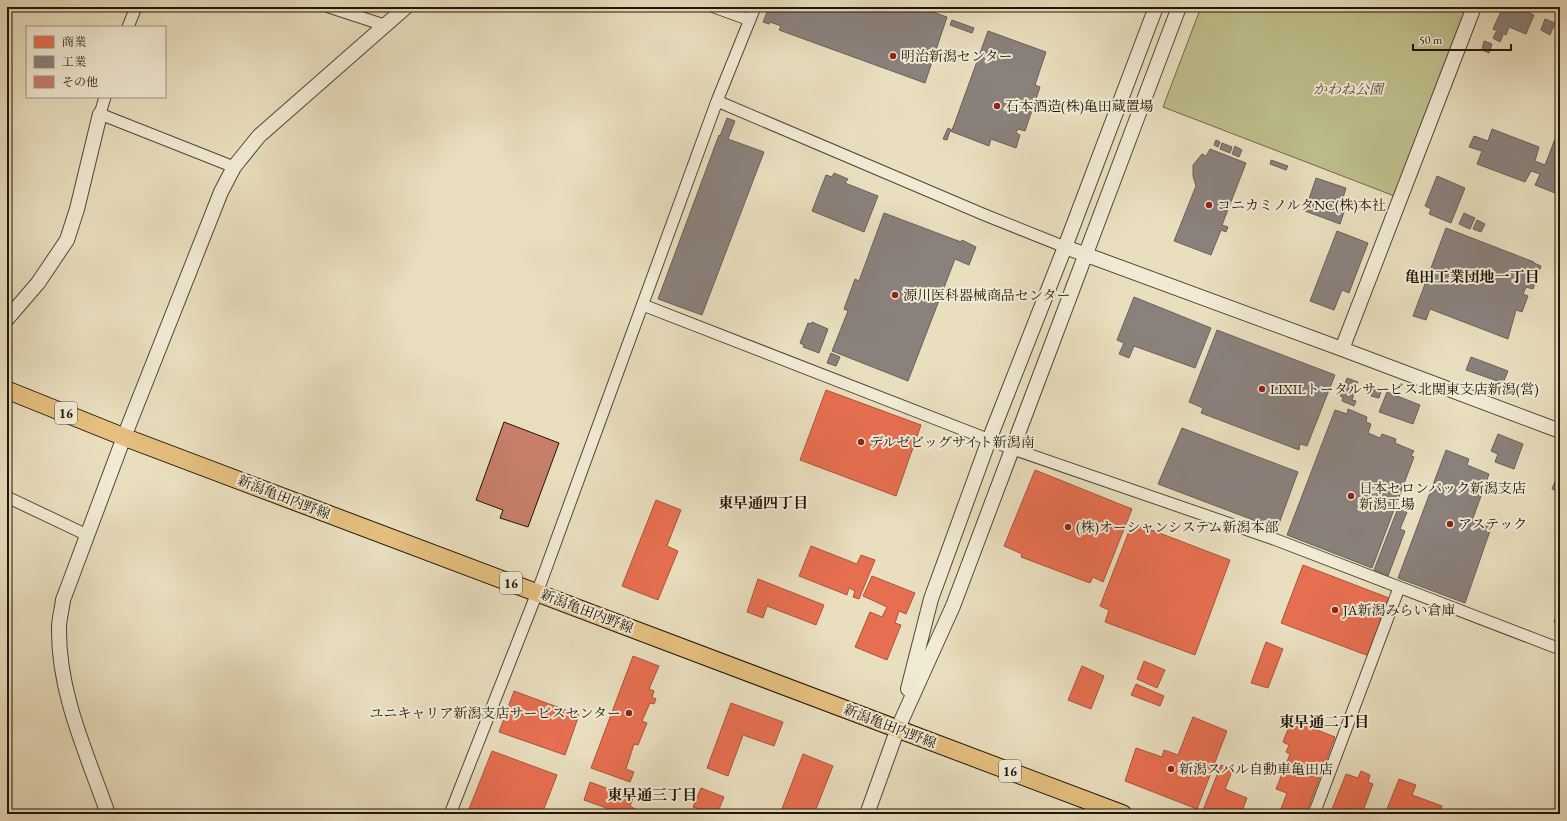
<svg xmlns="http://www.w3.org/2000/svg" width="1567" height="821" font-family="'EB Garamond','Noto Serif JP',serif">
	<rect width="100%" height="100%" fill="#e9debe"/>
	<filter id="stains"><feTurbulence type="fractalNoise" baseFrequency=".005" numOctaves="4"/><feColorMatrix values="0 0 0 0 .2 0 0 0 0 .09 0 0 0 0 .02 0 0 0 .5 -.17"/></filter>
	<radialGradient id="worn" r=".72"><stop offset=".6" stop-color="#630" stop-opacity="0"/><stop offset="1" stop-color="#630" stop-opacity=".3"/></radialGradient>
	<!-- green -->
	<path fill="#bebf8c" stroke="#6f6a4a" d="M1201 7H1469L1397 197 1163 107Z"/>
	<!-- shops -->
	<path fill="#e76f51" stroke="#ab543b" d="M826 390 921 425 896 496 800 460Z
		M1035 470 1132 509 1103 582 1093 577 1090 583 1021 557 1022 554 1004 546Z
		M656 500 681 510 667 546 678 551 658 600 622 586Z
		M1131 526 1140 530 1141 526 1230 560 1195 655 1105 622 1109 610 1100 606Z
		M811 546 857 564 861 555 875 560 859 599 853 597 855 591 849 588 847 595 799 576Z
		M1303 565 1389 598 1369 656 1281 623Z
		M872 576 915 593 906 614 899 611 895 623 901 625 887 660 855 647 870 612 882 617 887 607 863 596Z
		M758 579 824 605 816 625 767 606 763 618 747 612Z
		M1266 642 1283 649 1268 688 1251 683Z
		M633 656 659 666 649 689 654 691 652 697 656 699 654 704 650 703 642 721 647 723 638 745 634 744 626 769 634 772 630 782 591 768Z
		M1144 661 1165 670 1157 688 1137 679Z
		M1082 666 1104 676 1091 709 1068 700Z
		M1136 684 1164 696 1160 706 1131 695Z
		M514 691 579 715 565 755 499 732Z
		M731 703 783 722 774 746 743 735 728 776 707 768Z
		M1293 716 1309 722 1307 726 1335 737 1306 814H1279L1287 793 1276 789 1290 754 1286 752 1289 745 1283 742Z
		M1193 717 1227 731 1197 809 1125 781 1136 748 1162 757 1164 750 1178 755Z
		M492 751 557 775 542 814H467Z
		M803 754 833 766 814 814H780Z
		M1221 765 1233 769 1225 789 1247 798 1241 814H1212L1203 810Z
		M1361 771 1370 775 1368 782 1373 784 1362 814H1330L1346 774 1358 778Z
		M1399 779 1416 785 1412 795 1442 806 1440 814H1385Z
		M590 782 633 798 630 806 635 809 633 814H623L584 800Z
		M701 788 724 797 717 814 693 807Z"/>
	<!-- industry -->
	<path fill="#8a817c" stroke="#6a6159" d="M769 7H919L947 17 925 83 779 30 781 26 770 22 769 24 763 22Z
		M1503 7H1515L1534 15 1526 34 1509 27 1506 35 1493 29Z
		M1545 19 1555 23 1550 35 1541 30Z
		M952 20 974 28 972 33 950 25Z
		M988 31 1046 52 1035 85 1040 87 1025 131 1018 129 1016 133 1020 135 1016 148 991 139 989 146 950 131 947 140 943 139 948 128 952 130 954 125Z
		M1496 32 1503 35 1500 42 1493 38Z
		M1484 41 1492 44 1489 53 1482 50Z
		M727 118 735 121 728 139 764 152 702 315 658 299 719 135 720 136Z
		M1560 126V195L1535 185 1540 174 1531 171 1525 182 1477 164 1482 151 1469 147 1474 136 1488 141 1492 129 1539 147 1535 161 1545 165Z
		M1216 140 1220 142 1218 147 1214 145Z
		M1222 143 1232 147 1230 153 1220 149Z
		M1235 146 1242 150 1239 157 1232 154Z
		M1210 149 1246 163 1222 225 1228 227 1226 232 1221 230 1211 255 1174 241 1196 186 1193 176V165L1202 154 1206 156Z
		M1271 160 1288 166 1286 170 1270 164Z
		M834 173 848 179 845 183 878 196 864 232 812 211 826 175 832 177Z
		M1437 176 1465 188 1451 223 1429 214 1431 209 1425 206Z
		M1316 178 1346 188 1341 204 1346 206 1340 224 1305 211Z
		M884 213 961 242 962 240 976 247 969 265 955 259 908 381 832 351 848 311 844 309 855 279 859 281Z
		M1464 213 1475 218 1470 229 1459 224Z
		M1477 220 1485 224 1481 232 1473 229Z
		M1446 228 1534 262V263L1541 266 1533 289 1526 287 1523 294 1528 296 1522 312 1516 310 1508 339 1430 309 1426 320 1413 316Z
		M1337 231 1368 243 1349 293 1342 290 1334 310 1310 301Z
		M1134 297 1211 328 1195 368 1134 346 1129 358 1119 354 1124 343 1117 340Z
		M812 322 828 329 819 353 803 347 804 345 800 343 808 323 811 324Z
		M1217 330 1335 375 1307 446 1300 444 1299 450 1201 413 1203 408 1189 402Z
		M831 353 840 357 836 366 827 363Z
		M1471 357 1508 371 1503 383 1466 370Z
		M1347 378 1358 382 1352 400 1356 401 1354 406 1342 401 1343 397 1340 396Z
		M1374 389 1381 391 1379 398 1371 396Z
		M1387 392 1420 405 1413 424 1379 412Z
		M1348 409 1367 417 1366 422 1371 424 1368 433 1380 438 1382 434 1396 439 1395 443 1414 451 1411 456 1414 457 1372 568 1287 535 1335 410 1347 414Z
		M1182 428 1298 472 1277 529 1158 484Z
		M1498 434 1523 444 1514 469 1495 462 1498 454 1491 451Z
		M1446 450 1469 459 1467 465 1489 474 1472 521 1491 528 1465 603 1398 578Z
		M1560 469V492L1552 489Z
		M1398 508 1407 512 1400 529 1405 531 1388 576 1374 570Z
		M1560 606V624L1554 622Z"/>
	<!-- building -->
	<path fill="#c77f69" stroke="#201507" d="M504 422 559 443 528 527 500 518 503 510 476 500Z"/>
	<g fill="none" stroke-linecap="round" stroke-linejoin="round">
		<!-- minor casing -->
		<g stroke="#524735" stroke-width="13">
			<path id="minor" d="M329 7 384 25
				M714 7 750 20
				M128 27 136 7
				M105 97 100 114 234 167
				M717 101 985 215 1065 247
				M643 305 1013 449 1274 539 1560 649
				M7 497 87 535
				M450 814 537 593 717 101 755 7
				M1314 814 1399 588"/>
		</g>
		<!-- tertiary casing -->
		<g stroke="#524735" stroke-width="16">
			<path id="tertiary" d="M1065 247 1342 349 1560 431
				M7 319 38 283 67 240 77 209 100 114
				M1342 349 1474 7
				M908 689 931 599 989 440 1065 247 1156 7
				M108 814C87 754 58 693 59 628 59 619 62 609 63 600L124 437 221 192 234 167 259 136 406 7
				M867 814 898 728 953 606 1179 7"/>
		</g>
		<!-- primary casing -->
		<g stroke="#201507" stroke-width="19">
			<path id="primary" d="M7 390 124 437 1123 814"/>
		</g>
		<!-- minor -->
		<use href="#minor" stroke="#f1ead5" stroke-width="11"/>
		<!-- tertiary -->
		<use href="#tertiary" stroke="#f1ead5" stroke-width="14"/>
		<!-- primary -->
		<use href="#primary" stroke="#e4bf7f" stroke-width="17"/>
	</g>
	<!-- markers -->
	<g fill="#8f2418" stroke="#f1ead5" stroke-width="1.5">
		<circle cx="893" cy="56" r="4"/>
		<circle cx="997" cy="106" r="4"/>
		<circle cx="1209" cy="205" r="4"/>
		<circle cx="895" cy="295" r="4"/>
		<circle cx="1262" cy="389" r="4"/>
		<circle cx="861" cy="442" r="4"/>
		<circle cx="1351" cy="496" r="4"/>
		<circle cx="1450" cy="524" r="4"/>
		<circle cx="1068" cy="527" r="4"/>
		<circle cx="1335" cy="610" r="4"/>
		<circle cx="629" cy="713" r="4"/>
		<circle cx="1171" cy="769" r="4"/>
	</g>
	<g text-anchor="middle" stroke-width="4" stroke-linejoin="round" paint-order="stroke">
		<!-- shield labels -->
		<g fill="#f1ead5" stroke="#5f5545" stroke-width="1">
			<rect x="55" y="402" width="22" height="22" rx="3"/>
			<rect x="500" y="572" width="22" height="22" rx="3"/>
			<rect x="999" y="760" width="22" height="22" rx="3"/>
		</g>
		<g font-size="13" font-weight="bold" fill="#201507">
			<text x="66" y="418">16</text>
			<text x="511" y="588">16</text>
			<text x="1010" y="776">16</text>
		</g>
		<!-- poi labels -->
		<g font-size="14" fill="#201507" stroke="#f1ead5" text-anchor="start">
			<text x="901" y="61">明治新潟センター</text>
			<text x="1005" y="111">石本酒造(株)亀田蔵置場</text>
			<text x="1217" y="210">コニカミノルタNC(株)本社</text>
			<text x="903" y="300">源川医科器械商品センター</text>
			<text x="1270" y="394">LIXILトータルサービス北関東支店新潟(営)</text>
			<text x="869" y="447">デルゼビッグサイト新潟南</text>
			<text x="1359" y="493">日本セロンパック新潟支店<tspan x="1359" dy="16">新潟工場</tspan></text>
			<text x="1458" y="529">アステック</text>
			<text x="1076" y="532">(株)オーシャンシステム新潟本部</text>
			<text x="1343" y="615">JA新潟みらい倉庫</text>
			<text x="621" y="718" text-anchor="end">ユニキャリア新潟支店サービスセンター</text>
			<text x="1179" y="774">新潟スバル自動車亀田店</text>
		</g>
		<!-- park labels -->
		<g font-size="14" font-style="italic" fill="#575036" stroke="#f1ead5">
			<text x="1348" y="94">かわね公園</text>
		</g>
		<!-- street labels -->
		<g font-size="14" fill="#201507" stroke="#f1ead5">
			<text transform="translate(284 497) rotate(21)" y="5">新潟亀田内野線</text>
			<text transform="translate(587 611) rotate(21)" y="5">新潟亀田内野線</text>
			<text transform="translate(890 726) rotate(21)" y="5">新潟亀田内野線</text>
		</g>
		<!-- neighbourhood labels -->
		<g font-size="15" font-weight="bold" fill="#201507" stroke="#f1ead5">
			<text x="1472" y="282">亀田工業団地一丁目</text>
			<text x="763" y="508">東早通四丁目</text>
			<text x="1324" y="727">東早通二丁目</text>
			<text x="652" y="800">東早通三丁目</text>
		</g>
	</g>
	<!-- margin -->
	<rect width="1567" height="821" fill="none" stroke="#e9debe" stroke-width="24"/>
	<rect x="8" y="8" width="1551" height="805" fill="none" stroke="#201507" stroke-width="2"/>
	<rect x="12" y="12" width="1543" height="797" fill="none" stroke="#201507"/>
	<!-- legend -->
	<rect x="26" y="26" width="140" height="72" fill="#f1ead5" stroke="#9d9583"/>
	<rect x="34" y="36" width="20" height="12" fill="#e76f51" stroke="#9d9583"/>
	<text x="62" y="46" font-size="12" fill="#201507">商業</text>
	<rect x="34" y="56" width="20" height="12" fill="#8a817c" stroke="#9d9583"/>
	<text x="62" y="66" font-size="12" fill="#201507">工業</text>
	<rect x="34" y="76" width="20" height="12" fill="#c77f69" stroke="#9d9583"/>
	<text x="62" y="86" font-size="12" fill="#201507">その他</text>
	<!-- scale -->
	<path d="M1413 44v6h98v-6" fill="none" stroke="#201507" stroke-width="2"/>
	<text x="1419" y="44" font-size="12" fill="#201507" stroke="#f1ead5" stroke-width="3" paint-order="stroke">50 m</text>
	<rect width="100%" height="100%" filter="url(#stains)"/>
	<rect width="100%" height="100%" fill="url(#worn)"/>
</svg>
